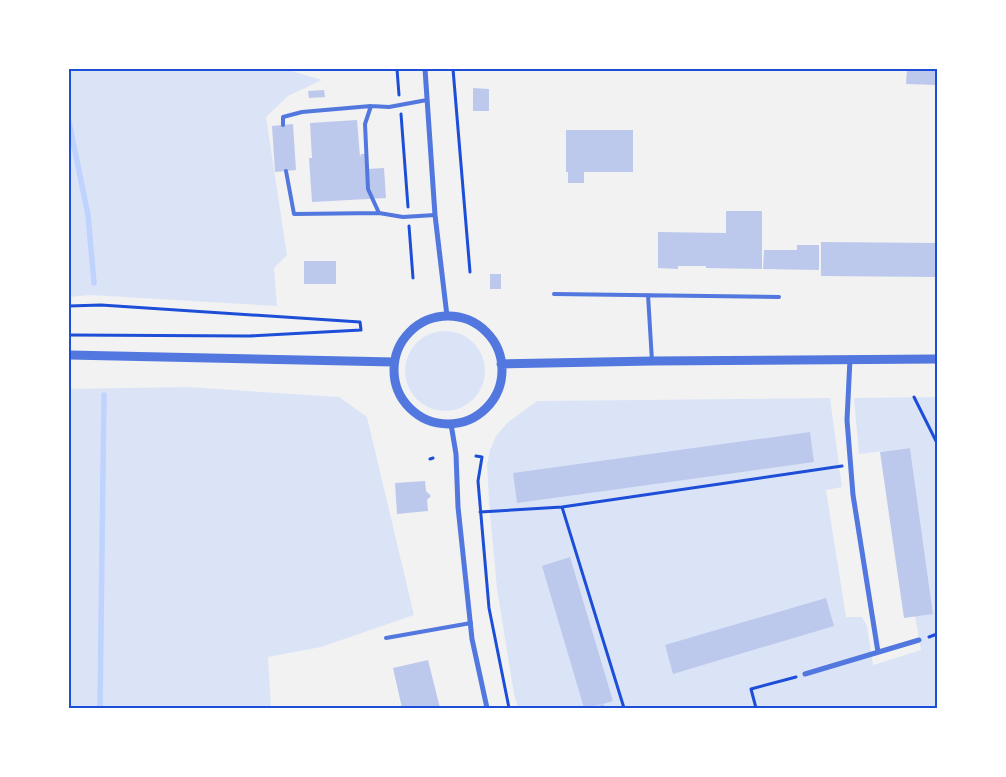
<svg xmlns="http://www.w3.org/2000/svg" width="1006" height="777" font-family="'Work Sans',sans-serif">
	<rect width="100%" height="100%" fill="#f2f2f2"/>
	<!-- green -->
	<path fill="#dbe4f7" d="M69 69H285L322 80 288 96 266 117 287 255 274 268 277 306 90 295 69 297Z
		M405 371a40 40 0 1 1 80 0a40 40 0 1 1-80 0Z
		M187 387 339 397 367 417 414 615 321 647 268 657 271 708H69V389Z
		M937 397V708H518L514 694 497 589 490 514 487 465 490 450 496 436 507 423 537 401 830 398 842 487 826 490 846 617H862L867 626 873 665 921 650 915 616 933 613 910 448 859 454 854 398Z"/>
	<g fill="none" stroke-linecap="round" stroke-linejoin="round">
		<!-- stream -->
		<path stroke="#bfd3fe" stroke-width="5.5" d="M69 122 88 215 94 283
			M100 708 104 395"/>
	</g>
	<!-- building -->
	<path fill="#bdc9ec" d="M907 69H937V85L906 84Z
		M473 88 489 89V111H473Z
		M324 90 325 97 309 98 308 91Z
		M357 120 360 157 361 154H366L367 169 384 168 386 198 312 202 309 158H312L310 123Z
		M293 124 296 170 275 172 272 126Z
		M566 130H633V172H584V183H568V172H566Z
		M726 211H762V269L706 268V266H678V269L658 268V232L726 233Z
		M821 242 937 243V277L821 276Z
		M797 245H819V270L763 269 764 250H797Z
		M304 261H336V284H304Z
		M490 274H501V289H490Z
		M810 432 814 462 517 503 513 473Z
		M910 448 933 614 904 618 880 452Z
		M425 481 426 491 431 496 427 500 428 511 397 514 395 483Z
		M570 557 613 701 603 704 605 708H593L603 704 584 708 542 566Z
		M826 598 834 626 673 674 665 645Z
		M428 660 440 708H402L393 668Z"/>
	<g fill="none" stroke-linecap="round" stroke-linejoin="round">
		<!-- path -->
		<path stroke="#1d4ed8" stroke-width="3" d="M397 69 399 95
			M453 69 470 272
			M401 114 408 207
			M409 226 413 278
			M69 306 101 305 360 322 361 330 249 336 69 335
			M914 397 937 443
			M476 456 482 457 478 481 489 608 509 708
			M430 459 433 458
			M562 507 624 708
			M480 512 562 507 842 466
			M929 637 937 634
			M756 708 751 689 796 677"/>
		<!-- service -->
		<path stroke="#5277de" stroke-width="4" d="M427 100 389 107 371 106 365 124 368 189 379 213 403 217 435 215
			M283 125V117L302 112 371 106
			M286 171 294 214 379 213
			M554 294 779 297
			M648 295 652 361
			M386 638 471 623"/>
		<!-- minor -->
		<path stroke="#5277de" stroke-width="5" d="M425 69 435 215 447 316
			M850 359 847 420 853 495 878 652
			M451 424 456 454 458 507 472 639 487 708
			M805 674 919 640"/>
		<!-- tertiary -->
		<path stroke="#5277de" stroke-width="9" d="M394 370a54 54 0 1 1 108 0a54 54 0 1 1-108 0Z
			M69 355 394 362
			M501 364 652 361 937 359"/>
	</g>
	<!-- border -->
	<rect width="1006" height="777" fill="none" stroke="#ffffff" stroke-width="140"/>
	<rect x="70" y="70" width="866" height="637" fill="none" stroke="#1d4ed8" stroke-width="2"/>
</svg>
